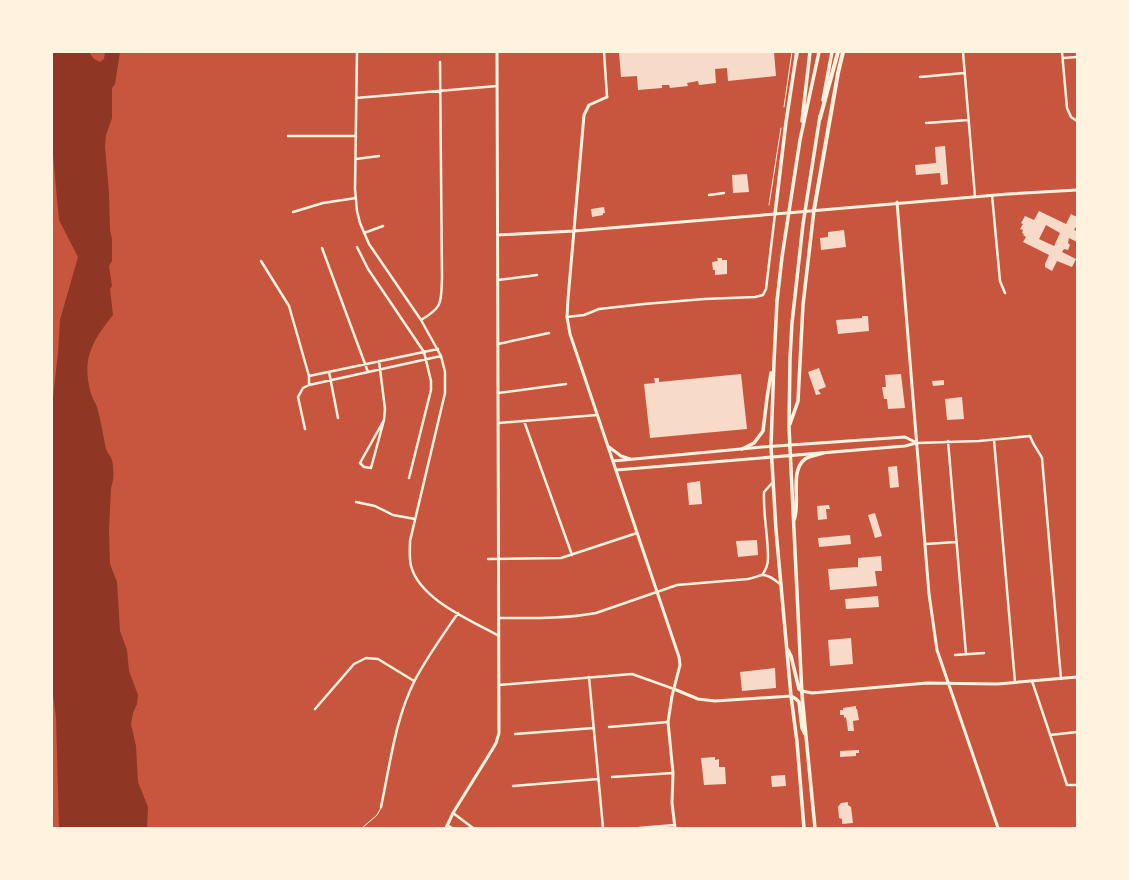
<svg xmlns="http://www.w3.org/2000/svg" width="1129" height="880" font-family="Mulish,sans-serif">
	<rect width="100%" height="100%" fill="#c8553d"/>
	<!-- water -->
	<path fill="#8f3625" d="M52 52H89L94 59 100 62 104 59 105 52H120L115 84 112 88V118L106 135 105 147 109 193 110 230 112 239V261L109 266 112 286 110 289 113 315C93 340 82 358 90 390 91 396 95 402 97 407 101 421 103 435 106 449 107 453 111 456 112 460 114 469 114 480 111 488L109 531 110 564 117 582 120 631 127 650 129 671 138 695 137 704 133 713 131 724 136 746 138 782 148 807 147 828H59L56 717 52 688V406L58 353 60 320 78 257 59 220 52 145Z"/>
	<!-- building -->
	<path fill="#f7dbc8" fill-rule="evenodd" d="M619 52H774L776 76 728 81 727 68 715 69 716 83 699 85 698 81 687 83 688 86 670 88 669 85H662V88L638 90 637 76 621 77Z
		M945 146 948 184 941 185 940 173 916 175 915 165 936 163 935 147Z
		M747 174 749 192 733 193 732 175Z
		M604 207 605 213H603V215L592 217 591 209Z
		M1039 211 1066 224 1071 214 1077 217V225L1074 230 1077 231V242L1069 238 1068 243 1070 245 1068 250 1064 249 1062 252 1076 259 1072 267 1057 261 1052 271 1045 267V264L1049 255 1023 242 1026 237 1023 235 1024 234 1022 233 1023 230 1020 229 1023 224 1021 223 1025 216 1034 220ZM1046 225 1060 233 1054 246 1039 239Z
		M844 230 846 247 821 250 820 238 828 237V232Z
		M717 258H722V260H727V274L715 275V270H713L712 262 718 261Z
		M862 316H868L869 331 838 334 836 320 862 318Z
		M819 368 826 387 818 390 821 394 816 395 808 372Z
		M741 374 747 429 650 438 644 384 655 383 654 378H659V382Z
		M901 374 905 408 888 409 887 399H884L882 387H886L885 375Z
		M944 380V385L933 386 932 381Z
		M962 397 964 419 947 420 945 399Z
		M897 466 899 487 890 488 888 467Z
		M700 481 702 504 689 505 687 483Z
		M829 505 830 509H826L827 519 818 520 817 506Z
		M875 513 882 536 875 538 868 515Z
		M850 535 851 544 819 547 818 538Z
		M757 540 758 555 738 557 736 541Z
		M881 556 882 571H875L877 586 830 590 828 569 858 567V558Z
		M878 596 879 607 846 609 845 599Z
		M851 638 853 664 830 666 828 640Z
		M775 668 776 688 742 691 740 672Z
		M856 706V709H857L859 720 853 721 854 731H848L846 717 844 718V715H840V710H843V708Z
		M859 750V753H856V756L840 757V751Z
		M715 757V760L719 759V767H725L726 784 704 785 701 758Z
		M785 775 786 786 772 787 771 776Z
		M848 802V805L851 807 853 823 842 824V819L839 818 838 807 841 803Z"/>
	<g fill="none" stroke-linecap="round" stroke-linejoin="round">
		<!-- path -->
		<path stroke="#fff3e0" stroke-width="1" d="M784 107 792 52
			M769 205 781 128"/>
		<!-- service -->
		<path stroke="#fff3e0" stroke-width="1" d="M362 828 377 815 381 808"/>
		<!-- minor -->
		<path stroke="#fff3e0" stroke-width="2.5" d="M357 52 355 189 357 211 360 223 369 244 421 320 441 356 445 372V393L410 541C410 549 409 558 411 566 420 600 471 620 499 636
			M604 52 607 97
			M963 52 975 197
			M1062 52 1067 108 1071 117 1077 121
			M1063 58 1077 57
			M920 77 964 73
			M356 98 497 86
			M926 123 968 120
			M288 136H356
			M356 159 379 156
			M709 195 724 193
			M992 195 1000 281 1005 293
			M293 212 323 203 356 198
			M364 233 383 226
			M357 247 368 269 424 352 431 381V390L409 478
			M322 248 368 372
			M261 261 289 306 309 376V385L303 388 298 397 305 429
			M498 280 537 275
			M567 317 584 315 599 309 644 304 704 299 755 297 763 295 766 289 775 214
			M421 320C443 307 441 303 442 278L440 62
			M498 344 549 333
			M379 361 385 409 384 420 371 468 364 467 360 463 384 420
			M329 372 338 418
			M309 376 438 349
			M309 385 441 356
			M498 393 566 384
			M524 421 572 555
			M499 423 597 415
			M994 440 1015 682
			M948 441 966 654
			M917 443 979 441 1030 436C1033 445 1038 450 1042 458L1061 679
			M356 502 375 506 393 515 415 519
			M926 544 956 542
			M488 559 561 558 637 533
			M762 575C766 570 768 564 768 558 768 535 763 514 764 492L773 482
			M499 618C532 618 564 619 596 613L677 585 748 579C753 578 758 576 762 575 769 574 776 581 781 585
			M955 655 984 653
			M589 677 603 828
			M1032 681 1067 785H1077
			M499 685 632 674 674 689
			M315 709 354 664 366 658 378 659 414 681
			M609 727 668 722
			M515 734 594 728
			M1050 735 1077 732
			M612 777 673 773
			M513 786 598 779
			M381 807C390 765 395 719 415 680 427 657 443 635 458 613
			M453 813 473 828
			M447 825 452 828
			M639 828 675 825"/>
		<!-- tertiary -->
		<path stroke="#fff3e0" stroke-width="3" d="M607 97 589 105 584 115 568 299 567 317 570 334 679 657 680 665 672 696 668 722 673 773 672 803 675 828
			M897 202 929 594 937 650 998 828
			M498 235 574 231 775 214
			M609 447 621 456 630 459
			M613 461 762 447 905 437 917 443
			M616 470 905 446 916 443
			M674 689 698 699 715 701 791 696
			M802 691 812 693 927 683 997 684 1077 677
			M446 828 453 813 492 750 496 743 499 733 497 52"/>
		<!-- secondary -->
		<path stroke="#fff3e0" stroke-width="3" d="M775 214 1008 194 1077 190"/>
		<!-- primary -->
		<path stroke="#fff3e0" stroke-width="3.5" d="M823 100 832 52
			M802 121 810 52
			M775 214 786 122 796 57
			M790 424 798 401 803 305 814 210
			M742 449 754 443 763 431 767 398 771 373
			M794 520C801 503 789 471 805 459 810 456 817 455 823 453
			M788 650 791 656 799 689 802 691
			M791 696 796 699 799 702 802 728 805 734
			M804 828 797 742 791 696 776 530 771 446 774 362 777 301 782 257 800 140 819 52
			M815 828 802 695 789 427 790 358 792 323 803 224 820 116"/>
		<!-- motorway -->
		<path stroke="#fff3e0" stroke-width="4" d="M796 58 797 52
			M820 118 838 52
			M814 210 838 73 843 52"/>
	</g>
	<!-- border -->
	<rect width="1129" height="880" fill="none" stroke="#fff3e0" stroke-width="106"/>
</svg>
